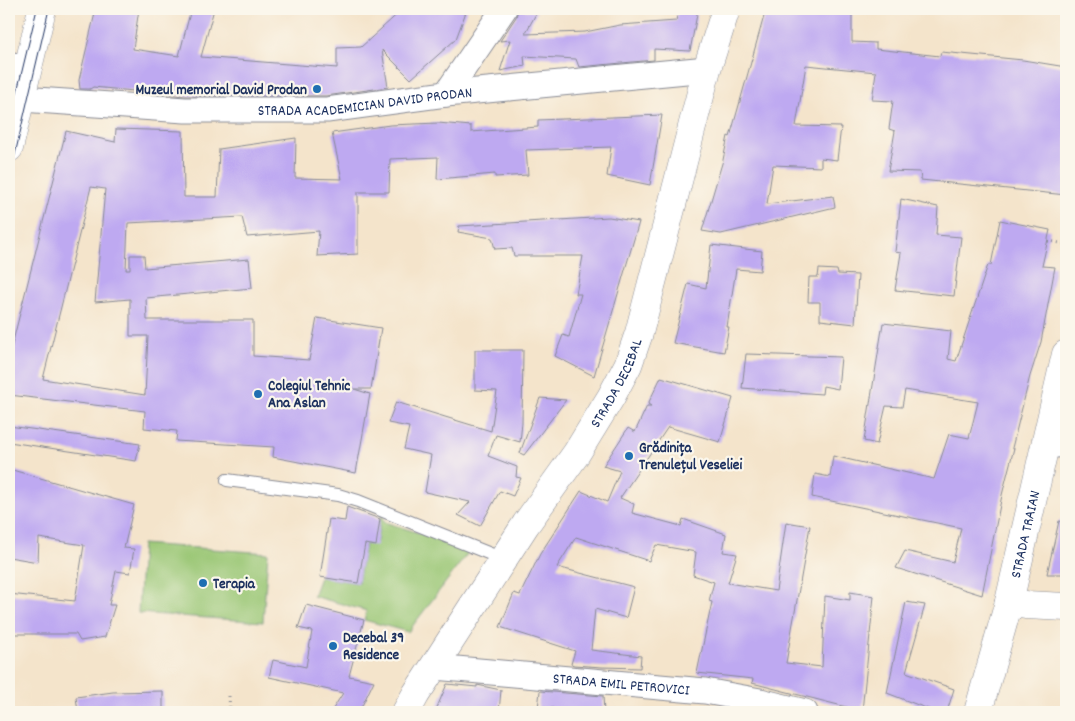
<svg xmlns="http://www.w3.org/2000/svg" width="1075" height="721" font-family="Dekko,sans-serif">
	<rect width="100%" height="100%" fill="#fbf7ec"/>
	<filter id="ink" filterUnits="userSpaceOnUse"><feTurbulence type="fractalNoise" baseFrequency=".02" numOctaves="2"/><feDisplacementMap in="SourceGraphic" scale="10" xChannelSelector="R" yChannelSelector="G"/><feConvolveMatrix kernelMatrix="1 2 1 2 8 2 1 2 1" color-interpolation-filters="sRGB"/></filter>
	<filter id="wash" filterUnits="userSpaceOnUse"><feTurbulence type="fractalNoise" baseFrequency=".0096" numOctaves="4" result="noise"/><feDisplacementMap in="SourceGraphic" scale="20" xChannelSelector="R" yChannelSelector="G"/><feGaussianBlur stdDeviation="1.12" result="paint"/><feColorMatrix in="noise" values="0 0 0 0 0 0 0 0 0 0 0 0 0 0 0 0 0 1.4 0 .05"/><feComposite in="paint" operator="in"/></filter>
	<g filter="url(#wash)">
		<rect width="100%" height="100%" fill="#f4e4cb"/>
		<!-- green -->
		<path fill="#99c673" stroke="#5a7a68" d="M382 512 384 522 471 549 408 632 364 620 367 611 313 596 320 577 358 583 365 544 376 545Z
			M142 544 268 553 263 622 138 613Z"/>
		<g id="blocks">
			<!-- building -->
			<path fill="#bea9f1" fill-rule="evenodd" d="M96 9H139L133 49 179 56 191 9H214L201 57 337 68V48L361 47 403 9H467L456 39 411 79 382 50 388 87 326 96H185L93 87 90 89H80L79 80Z
				M518 9 537 12 525 34 585 32 620 25 676 21 678 9H698L690 51 654 49V60L579 67 576 59 524 56 525 66 500 71 510 40 500 41 516 17Z
				M766 9H852V42L876 43V49L940 56 941 52 1023 60 1066 67V195L921 180 920 172 888 171 895 131 889 129 893 101 872 100 876 72 806 65 796 126 841 127 837 160 821 158V167L773 165 767 204 833 196 835 207 721 234 702 231 723 160 728 136 730 137Z
				M662 115 650 185 607 176 611 147 526 150 528 175 495 177V174L437 179 438 157 390 159 389 192H358V254L317 256 319 231 247 237 242 217 128 223 126 270H130V255H144L145 268 249 259 252 288 146 298 147 320H253V356L309 360 317 318 381 328 371 389H354L370 394 356 473 273 457 274 447 176 441 177 431 144 428 145 411 9 395V357L66 131 115 142 116 129 183 131 184 197H217L219 149 296 138 295 178 342 179 332 133 390 125 438 123 471 126V132L538 127V120ZM91 187 105 189 95 302 130 299V336H148L145 395 43 379Z
				M901 199 938 207 936 235 961 237 954 296 895 290 901 253 895 252Z
				M609 217 639 222 594 376 555 356 563 335 569 337 581 294H576L583 256H514L512 248 495 249 492 238 458 232 459 226Z
				M1000 220 1050 230 1042 266 1055 267 1041 342 1030 376 1012 448H1014L1002 495 982 595 896 568 905 551 953 562 961 528 812 497 815 474 830 477 833 456 934 479 949 434 969 438 978 402 905 390 902 407 886 406 877 444 864 441 883 323 951 331 948 359 956 361 988 265H991Z
				M711 245 762 251 760 271 736 269 727 327H729L724 352 673 343 688 284 706 288Z
				M819 269 837 270 838 274 858 275 855 324 820 320V302H808L809 277H818Z
				M475 350H523L522 423 520 442 496 435 488 456 517 467 516 477 521 478 513 496 500 491 480 526 458 515 470 502 425 492 431 455 404 449 409 427 388 423 396 402 491 431 497 391 475 390Z
				M746 354 841 357 838 389 823 386 822 394 742 388Z
				M661 377 733 398 720 442 668 427 620 498 634 504 632 513 681 526 683 519 726 534 723 552 737 554 728 583 776 591 786 522 810 526 786 663 822 667 825 596 850 600V592L874 596 862 711 752 683 753 679 697 673 712 602 709 601 714 582 693 575 696 552 656 545 649 561 576 537 557 567 634 587 626 618 595 609 591 650 641 656 640 668 602 667 574 665 571 664 575 651 500 627 514 593 520 595 540 554 581 491 607 502 620 471 603 466 628 428 635 432 647 406H651L648 404Z
				M540 398 566 400 524 455 520 453Z
				M9 426 140 444 136 461 9 442Z
				M9 469 134 505 124 548 134 549 130 573 116 571 109 605H115L105 637 80 641 76 634H9V594L75 601 84 545 39 538 38 562 9 557Z
				M347 507 380 519 376 546 365 544 358 583 320 577 329 519 345 521Z
				M1059 521 1066 522V574H1047Z
				M906 602 925 605 906 672 954 689 947 712H936L887 693Z
				M306 605 364 620 349 676 374 681 359 712H331L343 693 269 677 273 660 306 667 312 631 298 628Z
				M447 684 477 687V685L501 690 499 712H435Z
				M163 691V712H78L76 697 113 692Z
				M540 691 603 696 604 712H553V708H538Z"/>
		</g>
	</g>
	<g filter="url(#ink)">
		<use href="#blocks" fill-opacity="0" stroke="#888a94" stroke-width="1"/>
		<g fill="none" stroke-linecap="round" stroke-linejoin="round">
			<!-- service casing -->
			<g stroke="#888a94" stroke-width="14">
				<path id="service" d="M227 480 338 495 358 501 503 559"/>
			</g>
			<!-- minor casing -->
			<g stroke="#888a94" stroke-width="27">
				<g id="minor">
					<path d="M9 64 28 69"/>
					<path d="M446 94 504 9"/>
					<path id="s1" d="M21 99 185 110H327L446 94 707 69"/>
					<path d="M1045 446 1066 444"/>
					<path id="s2" d="M434 667 705 691 760 701 805 712"/>
				</g>
			</g>
			<!-- tertiary casing -->
			<g stroke="#888a94" stroke-width="29">
				<g id="tertiary">
					<path id="s3" d="M406 712 416 694 526 524 576 454 611 397 628 365 639 333 707 69 726 9"/>
				</g>
			</g>
			<!-- secondary casing -->
			<g stroke="#888a94" stroke-width="29">
				<g id="secondary">
					<path d="M1009 602 1026 605 1066 607"/>
					<path id="s4" d="M978 712 1009 602 1066 354"/>
				</g>
			</g>
			<!-- primary casing -->
			<g stroke="#888a94" stroke-width="29">
				<path id="primary" d="M9 148 42 9"/>
			</g>
			<!-- path -->
			<path stroke="#888a94" stroke-width="3" stroke-dasharray="1 4" stroke-linecap="butt" d="M9 30 14 9
				M9 190 13 171
				M1048 241 1066 244
				M229 696 230 712"/>
			<!-- service -->
			<use href="#service" stroke="#fff" stroke-width="12"/>
			<!-- minor -->
			<use href="#minor" stroke="#fff" stroke-width="25"/>
			<!-- tertiary -->
			<use href="#tertiary" stroke="#fff" stroke-width="28"/>
			<!-- secondary -->
			<use href="#secondary" stroke="#fff" stroke-width="28"/>
			<!-- primary -->
			<use href="#primary" stroke="#fff" stroke-width="28"/>
			<!-- tram -->
			<path stroke="#1b2f5e" stroke-width="1" d="M9 125 37 9
				M9 180 49 9"/>
		</g>
	</g>
	<!-- markers -->
	<g fill="#1f6fb2" stroke="#fbf7ec" stroke-width="2">
		<circle cx="317" cy="89" r="5"/>
		<circle cx="258" cy="394" r="5"/>
		<circle cx="629" cy="456" r="5"/>
		<circle cx="203" cy="583" r="5"/>
		<circle cx="333" cy="646" r="5"/>
	</g>
	<g text-anchor="middle" stroke-width="4.5" stroke-linejoin="round" paint-order="stroke">
		<!-- poi labels -->
		<g font-size="15" font-weight="bold" fill="#1b2f5e" stroke="#fbf7ec" text-anchor="start">
			<text x="307" y="94" text-anchor="end">Muzeul memorial David Prodan</text>
			<text x="268" y="390">Colegiul Tehnic<tspan x="268" dy="17">Ana Aslan</tspan></text>
			<text x="639" y="452">Grădinița<tspan x="639" dy="17">Trenulețul Veseliei</tspan></text>
			<text x="213" y="588">Terapia</text>
			<text x="343" y="642">Decebal 39<tspan x="343" dy="17">Residence</tspan></text>
		</g>
		<!-- street labels -->
		<g font-size="15" fill="#1b2f5e" stroke="#fbf7ec">
			<text dy="5" stroke="none"><textPath href="#s1" startOffset="345">STRADA ACADEMICIAN DAVID PRODAN</textPath></text>
			<text dy="5" stroke="none"><textPath href="#s3" startOffset="391">STRADA DECEBAL</textPath></text>
			<text dy="5" stroke="none"><textPath href="#s4" startOffset="184">STRADA TRAIAN</textPath></text>
			<text dy="5" stroke="none"><textPath href="#s2" startOffset="188">STRADA EMIL PETROVICI</textPath></text>
		</g>
	</g>
	<!-- margin -->
	<rect width="1075" height="721" fill="none" stroke="#fbf7ec" stroke-width="30"/>
</svg>
